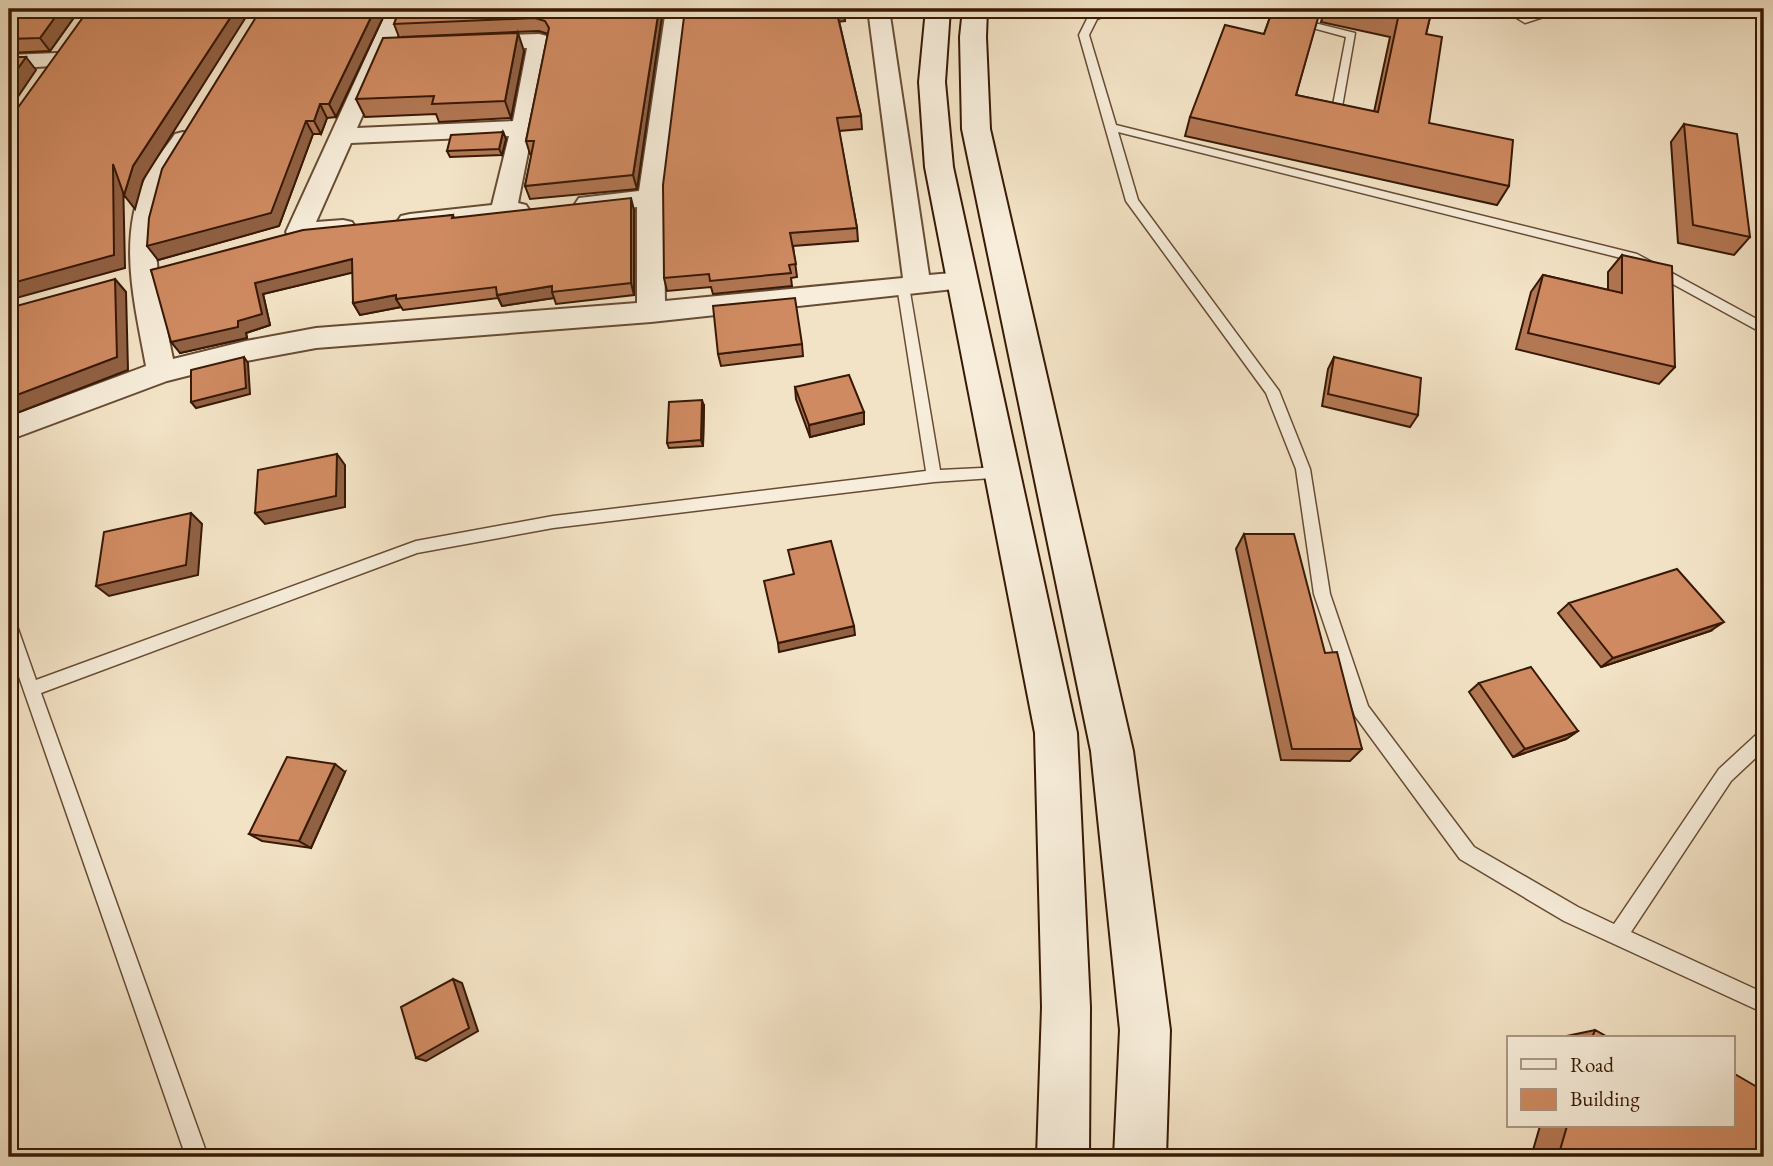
<svg xmlns="http://www.w3.org/2000/svg" width="1773" height="1166" font-family="'EB Garamond',serif">
	<rect width="100%" height="100%" fill="#f3e3c6"/>
	<filter id="stains"><feTurbulence type="fractalNoise" baseFrequency=".00286" numOctaves="4"/><feColorMatrix values="0 0 0 0 .2 0 0 0 0 .09 0 0 0 0 .02 0 0 0 .5 -.17"/></filter>
	<radialGradient id="worn" r=".72"><stop offset=".6" stop-color="#630" stop-opacity="0"/><stop offset="1" stop-color="#630" stop-opacity=".3"/></radialGradient>
	<g fill="none" stroke-linecap="round" stroke-linejoin="round">
		<!-- lane casing -->
		<g stroke="#674c35" stroke-width="3">
			<path id="lane" d="M1109 9H1123L1097 19 1089 35 1116 125 1637 254 1764 323V334L1629 260 1118 132 1138 200 1279 391 1310 469 1330 594 1368 706 1474 847 1578 907 1614 924 1719 769 1758 733 1764 731V750L1731 781 1631 932 1764 993V1013L1564 921 1460 859 1355 716 1314 594 1296 469 1266 393 1126 201 1079 35 1089 15Z
				M1242 9H1258L1355 33 1342 107 1333 105 1346 37Z
				M1502 9H1514L1526 16 1553 9H1568L1525 23Z
				M903 282 909 286 940 470 1002 467 1007 469 1009 473 1007 477 934 482 553 528 417 553 41 693 208 1157H186L9 648V619L15 621 17 626 36 680 416 541 553 516 926 471 897 286Z"/>
		</g>
		<!-- street casing -->
		<g stroke="#674c35" stroke-width="4">
			<path id="street" d="M388 9H409L357 128 513 121 527 48 478 50 470 48 467 43 470 38 478 36 539 34 547 36 550 41 518 203 526 205 530 211 526 217 410 230 401 228 397 222 401 216 410 214 492 205 509 136 351 143 316 222 343 220 352 222 356 228 352 234 299 240 290 238 286 232Z
				M666 9H688L663 198 665 301 903 278 868 9H889L929 275 963 272 972 275 976 281 972 287 651 322 316 348 246 361 167 381 9 440V417L146 366C135 305 117 239 145 179 152 163 165 149 175 134L183 132 191 134 195 139C186 153 175 166 169 181 145 238 161 300 173 359L246 341 316 328 637 303V207L588 212 579 210 575 204 579 198 639 191Z
				M57 53 65 55 68 60 65 65 9 69V55Z"/>
		</g>
		<!-- secondary casing -->
		<g stroke="#381905" stroke-width="4">
			<path id="secondary" d="M926 9H950L945 82 953 167 1077 733 1090 1007 1089 1157H1037L1042 1007 1035 733 925 167 919 82Z
				M963 9H987L986 37 990 129 1133 751 1170 1030 1166 1157H1114L1120 1030 1091 751 962 129 960 37Z"/>
		</g>
		<!-- lane -->
		<use href="#lane" fill="#f7edda" fill-rule="evenodd"/>
		<!-- street -->
		<use href="#street" fill="#f7edda" fill-rule="evenodd"/>
		<!-- secondary -->
		<use href="#secondary" fill="#f7edda" fill-rule="evenodd"/>
	</g>
	<!-- wall -->
	<path fill="#b27753" stroke="#381905" stroke-width="2" d="M9 9H80L50 51 9 53Z
		M261 9H387L336 117 327 118 321 134H313L279 226 158 260Z
		M400 9H663L637 189 530 199 525 186 532 154H530L526 141 548 34 539 31 401 37 524 51 511 118 439 122 436 114 365 117 356 99 399 37 394 24Z
		M685 9H844L845 21H839L861 116 862 129 839 131 857 228 858 241 793 246 797 277 791 278 792 286 713 294 711 287 667 291 664 278Z
		M1273 9H1320L1296 95 1374 112 1390 37 1321 22 1325 9H1432L1426 34 1429 123 1509 186 1497 205 1185 136 1190 117 1264 34Z
		M1576 9H1600L1583 15Z
		M1684 124 1750 237 1734 255 1678 243 1671 142Z
		M503 132 506 139 502 155 450 157 447 151Z
		M634 210V295L556 304 554 298 502 306 498 298 403 310 401 307 360 315 353 303V272L263 294 270 325 246 333 247 338 180 353 151 270 453 215 454 218Z
		M1622 255 1675 367 1659 384 1516 349 1531 292 1543 275 1608 290V272Z
		M802 344 803 356 721 366 718 354Z
		M1334 357 1418 415 1410 427 1322 406 1328 369Z
		M795 387 864 412V424L810 437 796 399Z
		M704 406 703 446 669 448 667 443Z
		M1244 534 1325 653 1362 749 1350 761 1281 760 1236 549Z
		M1569 603 1710 631 1601 667 1558 613Z
		M1479 683 1578 731 1566 739 1513 757 1469 692Z
		M345 772 311 848 262 841 249 834Z
		M1595 1030 1609 1038H1566L1567 1036Z
		M1540 1126H1733L1764 1157H1531Z"/>
	<!-- shaded-wall -->
	<path fill="#916144" stroke="#381905" stroke-width="2" d="M61 9H80L50 51 40 38Z
		M236 9H251L143 180 135 209 124 195 133 166Z
		M375 9H387L336 117 329 104Z
		M659 9H663L637 189 633 175Z
		M836 9H844L845 21 836 22Z
		M1587 9H1600L1583 15Z
		M518 33 524 51 511 118 505 101Z
		M26 57 36 70 9 110V81Z
		M320 104 327 118 321 134 314 121Z
		M306 121 313 134 279 226 158 260 147 246Z
		M503 132 506 139 502 155 499 149Z
		M113 164 123 177 125 268 9 300V284Z
		M631 198 634 210V295L631 283Z
		M352 259 359 271 263 294 270 325 246 333 247 338 180 353 171 342 238 321 255 283Z
		M115 279 126 292 128 370 9 416V398Z
		M552 286V292L554 298 502 306 497 295Z
		M396 295V299L401 307 360 315 353 303Z
		M244 357 248 363 250 394 196 408 191 402Z
		M702 400 704 406 703 446 701 440Z
		M864 412V424L810 437 809 425Z
		M337 454 345 465V507L265 524 255 513Z
		M191 513 202 524 198 575 109 596 96 586Z
		M1724 622 1710 631 1601 667 1613 658Z
		M854 626 855 635 779 652 778 643Z
		M1578 731 1566 739 1513 757 1525 749Z
		M335 764 345 772 311 848 299 841Z
		M453 979 462 983 478 1031 426 1061 416 1058Z"/>
	<!-- building -->
	<path fill="#cf8a61" stroke="#381905" stroke-width="2" d="M9 9H61L40 38 9 39Z
		M89 9H236L133 166 124 195 113 164 114 255 9 284V120Z
		M261 9H375L329 104H320L314 121H306L271 213 147 246 149 218 162 169Z
		M400 9H659L633 175 525 186 534 141H526L549 28 545 21 535 18 394 24Z
		M685 9H836L861 116 837 118 857 228 790 233 796 264 789 265 791 273 710 281 709 274 664 278 663 185Z
		M1273 9H1310L1320 11 1296 95 1378 112 1398 18 1357 9H1432L1426 34 1442 37 1429 123 1513 140 1509 186 1190 117 1225 25 1264 34Z
		M518 33 505 101 432 104 434 96 356 99 383 38Z
		M9 57H26L9 81Z
		M1684 124 1737 134 1750 237 1693 225Z
		M503 132 499 149 447 151 451 135Z
		M631 198V283L552 292V286L497 295 496 287 396 299V295L353 303 352 259 255 283 262 314 238 321V327L171 342 151 270 303 230 453 215 452 218Z
		M1622 255 1672 266 1675 367 1528 333 1543 275 1622 293Z
		M115 279 117 357 9 398V308Z
		M795 298 802 344 718 354 713 306Z
		M244 357 246 388 191 402V370Z
		M1334 357 1421 378 1418 415 1328 394Z
		M849 375 864 412 809 425 795 387Z
		M702 400 701 440 667 443 669 402Z
		M337 454 336 496 255 513 258 470Z
		M191 513 186 565 96 586 104 532Z
		M1244 534H1294L1325 653 1337 652 1362 749H1292Z
		M831 541 854 626 778 643 764 581 794 574 788 550Z
		M1677 569 1724 622 1613 658 1569 603Z
		M1531 667 1578 731 1525 749 1479 683Z
		M287 757 335 764 299 841 249 834Z
		M453 979 469 1028 416 1058 401 1007Z
		M1595 1030 1609 1038H1592Z
		M1733 1073 1764 1091V1157H1558L1567 1126H1733Z"/>
	<!-- margin -->
	<rect width="1773" height="1166" fill="none" stroke="#f3e3c6" stroke-width="35"/>
	<rect x="10" y="10" width="1752" height="1145" fill="none" stroke="#381905" stroke-width="3.5"/>
	<rect x="18" y="18" width="1738" height="1131" fill="none" stroke="#381905" stroke-width="2"/>
	<!-- legend -->
	<rect x="1507" y="1036" width="228" height="91" fill="#f7edda" stroke="#ab9885" stroke-width="2"/>
	<rect x="1521" y="1059" width="35" height="10" fill="#f7edda" stroke="#ab9885" stroke-width="2"/>
	<text x="1570" y="1072" font-size="21" fill="#381905">Road</text>
	<rect x="1521" y="1089" width="35" height="21" fill="#cf8a61" stroke="#ab9885" stroke-width="2"/>
	<text x="1570" y="1106" font-size="21" fill="#381905">Building</text>
	<rect width="100%" height="100%" filter="url(#stains)"/>
	<rect width="100%" height="100%" fill="url(#worn)"/>
</svg>
